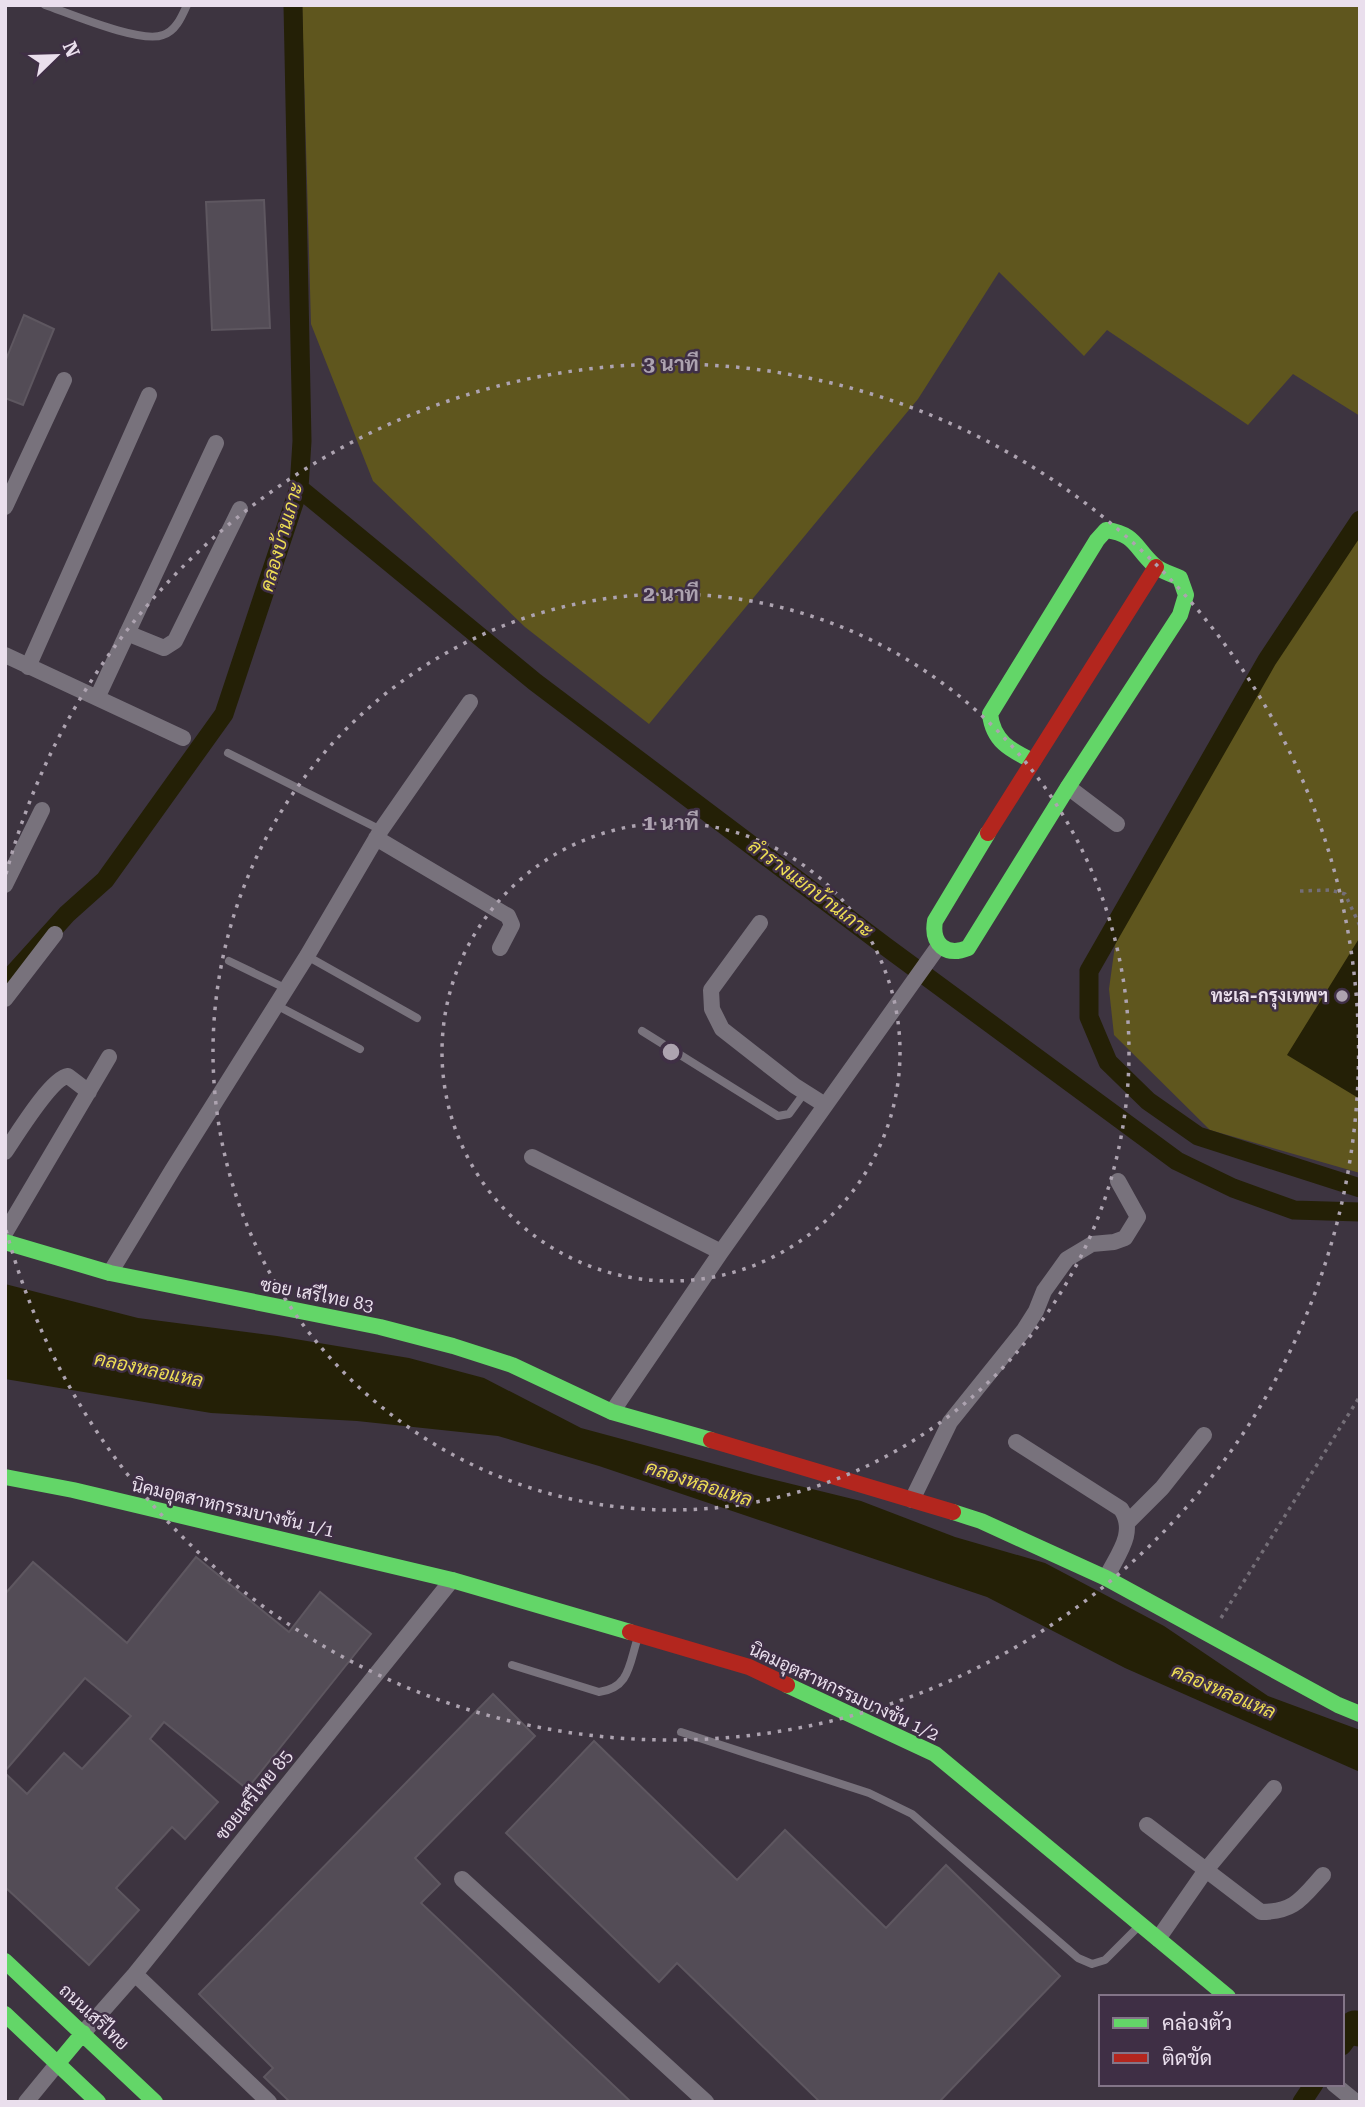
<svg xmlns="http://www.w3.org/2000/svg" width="1365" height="2107" font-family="'Roboto Serif',Sarabun,serif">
	<rect width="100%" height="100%" fill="#3d3440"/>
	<!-- green -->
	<path fill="#5f561e" d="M302 5H1360V416L1293 374 1248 425 1107 330 1084 356 999 272 918 399 649 724 525 627 373 481 311 324Z
		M1360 513V1173L1210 1130 1114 1035 1109 989 1116 938Z"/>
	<!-- water -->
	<path fill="#242006" d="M1360 937V1099L1287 1055Z
		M5 1284 138 1318 277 1336 409 1358 484 1378 581 1428 755 1475 861 1501 955 1537 1045 1563 1164 1626 1268 1696 1360 1730V1772L1125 1668 987 1597 599 1466 498 1436 357 1421 211 1413 5 1379Z"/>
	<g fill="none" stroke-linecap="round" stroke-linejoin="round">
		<!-- canal -->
		<path stroke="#242006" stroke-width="19" d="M299 488 535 682 885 946 1177 1161 1233 1188 1294 1210 1360 1212
			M1360 520 1267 660 1089 971V1017L1108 1062 1148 1101 1198 1136 1360 1188
			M5 983 67 914 105 880 224 714 299 488 302 441 293 5
			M1342 2046 1360 2021
			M1302 2102 1314 2084"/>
		<!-- river -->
		<path stroke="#242006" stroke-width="35" d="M1355 2028 1360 2029"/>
	</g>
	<!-- building -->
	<path fill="#534c56" stroke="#5e5760" stroke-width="2" d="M264 200 270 328 212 330 206 202Z
		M24 315 54 329 23 405 5 398V362Z
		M196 1557 289 1632 320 1592 371 1634 247 1789 164 1722 150 1739 218 1802 185 1839 172 1827 116 1888 139 1910 89 1965 5 1887V1773L27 1794 64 1753 82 1769 131 1716 85 1678 5 1771V1594L33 1562 127 1643Z
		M493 1694 535 1736 415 1858 440 1884 421 1903 631 2102H290L264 2077 273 2068 199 1994Z
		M594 1741 737 1880 785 1830 886 1928 946 1865 1060 1976 939 2102H820L677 1963 659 1982 506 1833Z"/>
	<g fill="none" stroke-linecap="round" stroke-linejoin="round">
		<!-- path -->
		<path stroke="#746e77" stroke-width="3.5" stroke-dasharray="3.5 5" stroke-linecap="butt" d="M1300 891 1330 890 1345 894 1360 926
			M1221 1618 1360 1396"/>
		<!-- lane -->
		<path stroke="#78727c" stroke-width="8" d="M45 5C71 14 141 44 163 35 176 31 182 16 187 5
			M228 753 381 830
			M307 956 417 1018
			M229 961 287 989
			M276 1005 360 1049
			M642 1031 778 1116 789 1114 805 1092
			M512 1665 599 1692C630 1688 629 1664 638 1637
			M681 1732 869 1793 912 1814 1078 1958 1092 1964 1105 1960 1140 1925"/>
		<!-- street -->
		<path stroke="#78727c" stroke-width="16" d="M5 507 64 380
			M127 633 164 648 175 641 240 509
			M5 655 183 738
			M28 667 149 395
			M97 698 216 443
			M1068 787 1117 824
			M376 838 508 916 512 925 500 948
			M5 885 42 810
			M760 923 711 990 712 1009 722 1029 795 1086 825 1105
			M5 999 55 934
			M5 1152C16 1136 51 1078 68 1076L89 1092
			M532 1157 721 1252
			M5 1233 109 1057
			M110 1273 173 1169 307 956 381 830 470 702
			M612 1412 721 1252 938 947
			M1016 1442 1121 1509C1137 1533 1117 1555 1106 1578
			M912 1500 950 1422 1024 1330 1036 1311 1044 1291 1067 1259 1092 1244 1114 1242 1125 1238 1138 1217 1118 1181
			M1129 1521 1162 1488 1204 1435
			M1147 1825 1261 1912C1295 1912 1302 1898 1323 1875
			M462 1879 706 2102
			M1158 1939 1206 1870 1274 1788
			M135 1974 269 2102
			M83 2033 135 1974 452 1580
			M1334 2084 1356 2102
			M26 2102 58 2063"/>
		<!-- fast -->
		<path stroke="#63d668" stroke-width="16" d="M988 833 935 921C931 944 946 957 968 948L1068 787 1180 615 1186 595 1180 578C1172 574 1162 572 1154 565 1135 548 1136 534 1106 530L1097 540 990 714C993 741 1010 750 1033 761
			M5 1242 110 1273 380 1327 453 1346 512 1365 612 1412 711 1440
			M5 1477 73 1490 452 1580 630 1632
			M953 1512 981 1521 1106 1578 1338 1705 1360 1714
			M787 1685 935 1754 1228 1997
			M5 1961 155 2102
			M5 2014 98 2102
			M58 2063 83 2033"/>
		<!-- jam -->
		<path stroke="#b3261e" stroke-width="16" d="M988 833 1156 567
			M711 1440 953 1512
			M630 1632 749 1667 787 1685"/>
	</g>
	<!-- distance rings -->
	<g fill="none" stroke="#ada3b0" stroke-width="3.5" stroke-dasharray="3.5 7">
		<circle cx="671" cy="1052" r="229"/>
		<circle cx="671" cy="1052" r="458"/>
		<path d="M6 874A688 688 0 1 1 6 1230"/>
	</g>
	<!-- markers -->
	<circle fill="#ada3b0" stroke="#3f2f45" stroke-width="2.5" cx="1342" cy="996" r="7"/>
	<g text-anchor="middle" stroke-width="5" stroke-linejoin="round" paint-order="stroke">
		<!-- poi labels -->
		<g font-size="18" font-weight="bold" fill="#eadfed" stroke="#3f2f45" text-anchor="end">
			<text x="1328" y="1002">ทะเล-กรุงเทพฯ</text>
		</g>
		<!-- street labels -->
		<g font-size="18" fill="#eadfed" stroke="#3f2f45">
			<text transform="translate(317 1295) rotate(11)" y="6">ซอย เสรีไทย 83</text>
			<text transform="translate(233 1508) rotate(13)" y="6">นิคมอุตสาหกรรมบางชัน 1/1</text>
			<text transform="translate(844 1692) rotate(25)" y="6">นิคมอุตสาหกรรมบางชัน 1/2</text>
			<text transform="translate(254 1795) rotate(-51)" y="6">ซอยเสรีไทย 85</text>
			<text transform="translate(94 2017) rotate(43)" y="6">ถนนเสรีไทย</text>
		</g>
		<!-- water labels -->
		<g font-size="19" font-style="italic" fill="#eedd54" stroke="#3f2f45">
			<text transform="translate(281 537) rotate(-74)" y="7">คลองบ้านเกาะ</text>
			<text transform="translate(811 888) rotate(37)" y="7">ลำรางแยกบ้านเกาะ</text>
			<text transform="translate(149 1369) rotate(12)" y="7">คลองหลอแหล</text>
			<text transform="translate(699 1483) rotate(18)" y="7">คลองหลอแหล</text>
			<text transform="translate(1224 1691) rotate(23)" y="7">คลองหลอแหล</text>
		</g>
	</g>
	<circle cx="671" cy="1052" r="10" fill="#ada3b0" stroke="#3f2f45" stroke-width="3.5"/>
	<g font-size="21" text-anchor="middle" font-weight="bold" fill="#ada3b0" stroke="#3f2f45" stroke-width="5" stroke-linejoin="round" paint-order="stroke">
		<text x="671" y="371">3 นาที</text>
		<text x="671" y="601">2 นาที</text>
		<text x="671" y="830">1 นาที</text>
	</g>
	<!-- border -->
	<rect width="1365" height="2107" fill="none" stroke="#eadfed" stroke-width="14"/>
	<!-- legend -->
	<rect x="1099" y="1995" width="245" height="91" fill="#3f2f45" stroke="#837588" stroke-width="2"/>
	<rect x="1113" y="2018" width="35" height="10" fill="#63d668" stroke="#837588" stroke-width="2"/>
	<text x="1162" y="2030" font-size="21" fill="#eadfed">คล่องตัว</text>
	<rect x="1113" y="2053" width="35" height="10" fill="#b3261e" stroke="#837588" stroke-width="2"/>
	<text x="1162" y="2065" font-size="21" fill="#eadfed">ติดขัด</text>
	<!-- north arrow -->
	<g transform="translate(56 56) rotate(67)" stroke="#3f2f45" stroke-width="5" paint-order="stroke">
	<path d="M0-5L12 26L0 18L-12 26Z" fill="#eadfed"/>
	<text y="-10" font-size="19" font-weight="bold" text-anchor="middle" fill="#eadfed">N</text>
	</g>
</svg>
